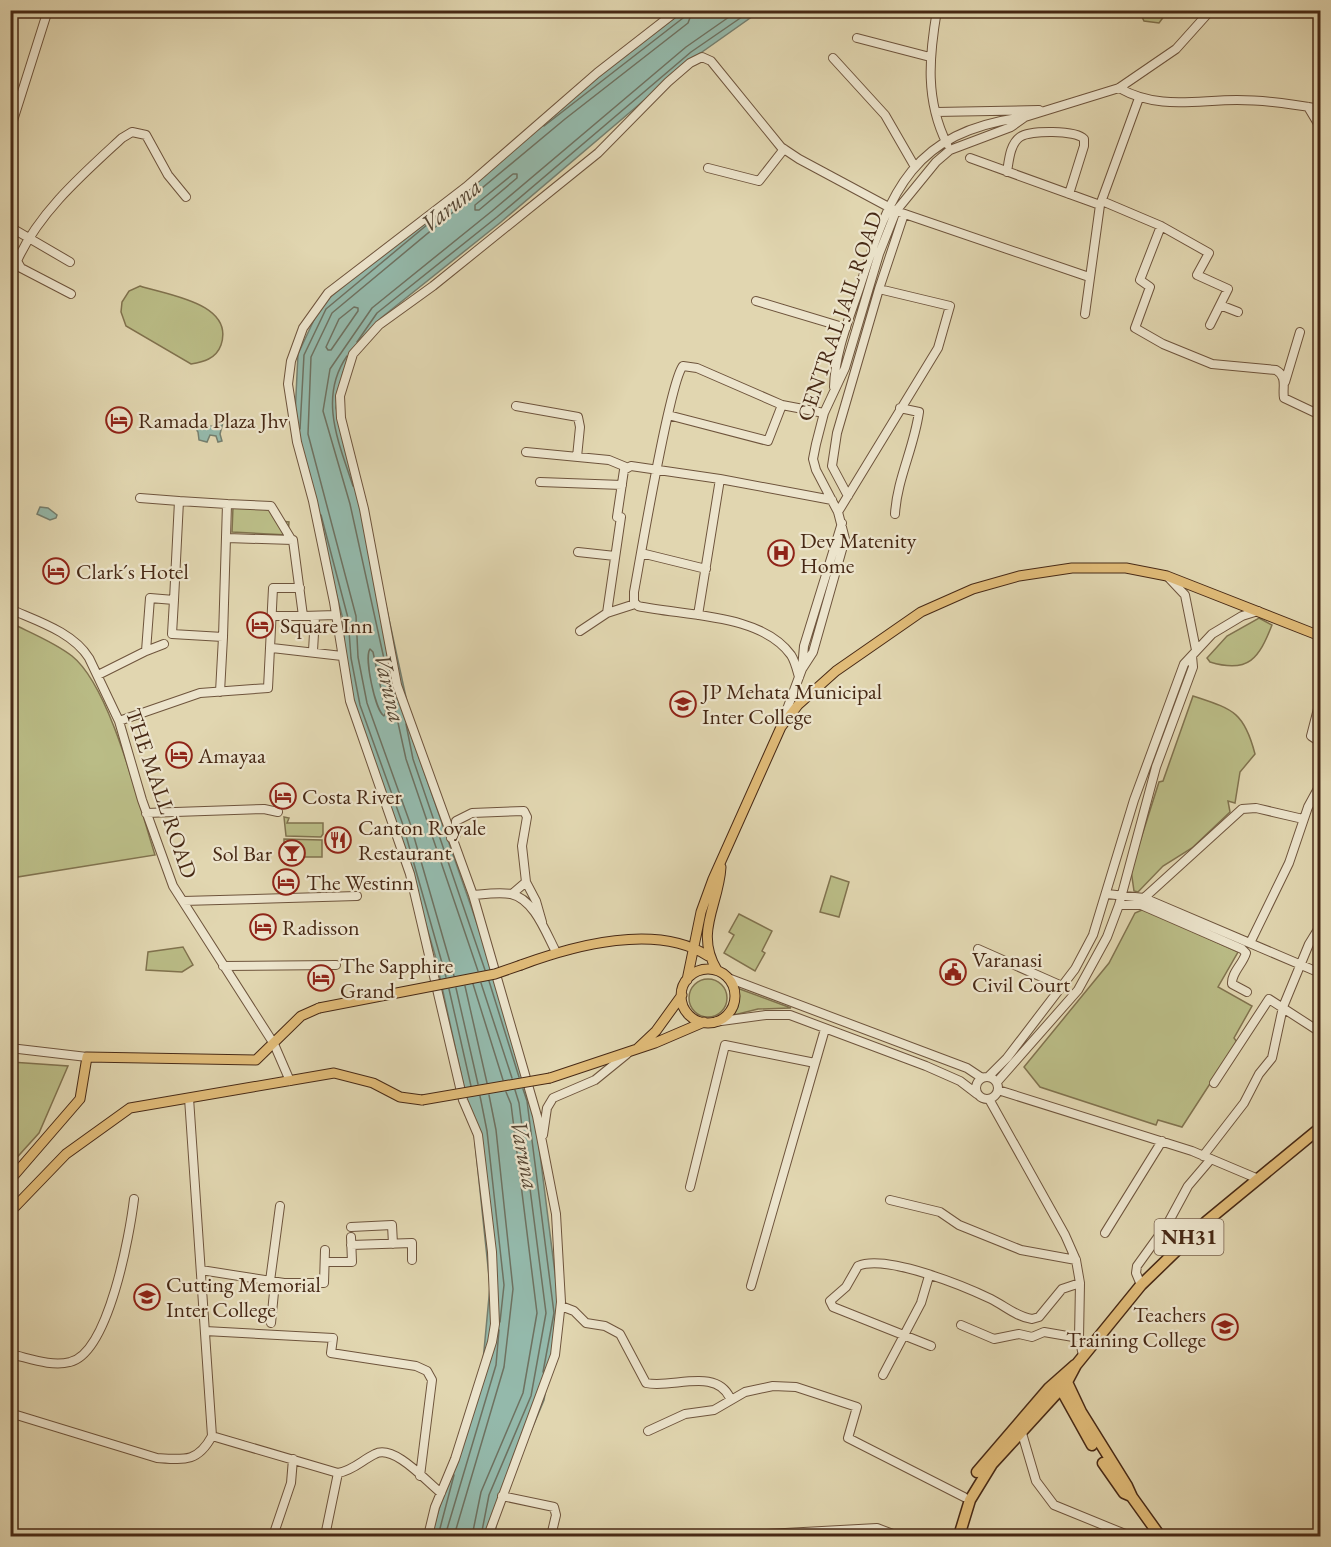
<svg xmlns="http://www.w3.org/2000/svg" width="1331" height="1547" font-family="'EB Garamond',serif">
	<rect width="100%" height="100%" fill="#e1d6b0"/>
	<filter id="stains"><feTurbulence type="fractalNoise" baseFrequency=".00333" numOctaves="4"/><feColorMatrix values="0 0 0 0 .2 0 0 0 0 .09 0 0 0 0 .02 0 0 0 .5 -.17"/></filter>
	<radialGradient id="worn" r=".72"><stop offset=".6" stop-color="#630" stop-opacity="0"/><stop offset="1" stop-color="#630" stop-opacity=".3"/></radialGradient>
	<!-- green -->
	<path fill="#babc86" stroke="#80724e" stroke-width="1.5" d="M1139 11H1168L1159 23 1144 21Z
		M140 286C167 295 235 303 221 345 216 359 203 362 191 364L126 326 121 312 122 302 129 291Z
		M233 507 274 510 281 521 289 522 288 535 232 532Z
		M1259 618 1272 625C1259 658 1249 674 1210 662L1207 658 1227 636Z
		M11 623C31 633 54 642 72 656 111 687 139 806 155 855L11 878Z
		M1193 696C1232 709 1244 711 1255 754L1240 772 1235 803 1228 801 1230 812 1192 848 1163 866 1138 892 1134 891 1131 870 1159 782 1163 781Z
		M284 817 289 818 287 823H323V834L321 837 286 836Z
		M284 839 322 840V857H301L300 849H284Z
		M831 876 849 882 839 917 820 912Z
		M1144 909 1238 952 1218 987 1252 1006 1234 1038 1237 1042 1182 1127 1158 1120 1156 1125 1040 1087 1024 1067 1109 963 1135 913Z
		M739 914 772 931 762 951 765 953 755 971 724 953 734 935 729 932Z
		M183 947 193 965 182 972 146 970 148 952Z
		M689 998a19 19 0 1 1 38 0a19 19 0 1 1-38 0Z
		M737 988 791 1008 758 1009 734 1015 738 1006Z
		M11 1062 68 1066 39 1133 11 1164Z"/>
	<!-- water -->
	<path fill="#94b9ab" stroke="#757f6f" stroke-width="1.5" d="M683 11H760L695 57 501 222 381 318 343 372 336 408 363 500 419 757 481 935 533 1099 560 1313 544 1400 502 1500 494 1536H431L483 1361 490 1286 474 1133 435 955 397 827 357 716 345 658 343 619 294 436 298 354 321 305 556 108Z
		M199 421 203 425 216 427 217 421 223 422 220 434 222 441 218 442 216 436 210 435 207 442 199 440 198 432 194 426Z
		M40 507 48 508 57 515 56 518 50 520 37 514Z"/>
	<g fill="none" stroke-linecap="round" stroke-linejoin="round">
		<!-- shore -->
		<path stroke="#6e7160" stroke-width="1.5" d="M544 126 683 18 686 10
			M513 174H517V178L479 210H475V205Z
			M354 307 358 308V311L331 350H328L326 347 339 319Z
			M357 342 377 313 497 217 691 52 752 10
			M347 356C318 398 339 443 353 486
			M300 429 304 355 326 309 440 214
			M321 515 348 618 351 658 360 705 403 825 446 977
			M370 649 373 652 386 712 384 716C375 710 364 657 370 649Z
			M406 724 413 759 485 970
			M478 971 406 759 350 504 323 411 330 369 372 308 492 211 686 47 739 10
			M454 976 410 823 367 703 358 657 356 616 308 434 311 357 332 313 565 119 688 23 693 10
			M489 981 519 1077
			M481 983 512 1078
			M473 984 503 1080
			M465 986 487 1083
			M456 988 478 1084
			M449 989 471 1086
			M523 1089 527 1101 554 1313 543 1372
			M480 1096 487 1131 504 1285 500 1322
			M438 1536 454 1475
			M445 1536 496 1365 499 1330
			M454 1536 504 1367 513 1289 496 1130 489 1095
			M472 1536 481 1492 523 1393 537 1313 511 1104 506 1092
			M481 1536 489 1495 531 1396 546 1313 519 1103 515 1090"/>
		<!-- minor casing -->
		<g stroke="#6e543c" stroke-width="10">
			<path id="minor" d="M937 10C929 57 925 100 947 144
				M1309 10 1320 16
				M857 38 930 57
				M833 58 885 115 915 167
				M1119 88C1158 110 1195 100 1237 100 1265 100 1293 104 1320 109
				M1308 107 1320 127
				M936 112 1039 110
				M10 130 48 10
				M970 158 1100 205
				M708 168 759 181 784 149
				M1007 172C1009 160 1010 144 1020 137 1030 130 1076 130 1084 139V146L1069 194
				M1102 201 1161 226 1209 253 1197 275 1228 289 1210 325
				M1161 226 1140 280 1150 287 1135 328 1163 344 1212 364 1276 370C1288 377 1282 388 1284 398L1320 415
				M10 227 70 262
				M71 294 21 268 17 261C39 212 83 174 122 138L132 132 146 135 168 175 186 197
				M756 301 846 328
				M1220 305 1238 312
				M1085 314 1100 205 1139 98
				M1285 382 1300 332
				M834 387C835 352 849 319 860 286 891 190 912 132 1024 117
				M516 406 578 417 580 427 577 457
				M668 415 768 441 782 405
				M526 452 609 460 626 467
				M540 482 622 485
				M848 496 832 466 837 433 879 289
				M227 504 271 506 291 539
				M838 512 938 348 950 306 879 289 904 214
				M895 514C897 479 914 448 919 412L900 408
				M617 517 624 470 631 466 720 479 832 500
				M227 538 293 540 303 616 336 615
				M578 552 615 556
				M641 553 706 569
				M1169 578 1185 595 1196 650
				M174 600 172 634 223 637 227 504 179 501
				M10 609C37 621 73 632 89 658L119 721 142 800 173 886 274 1044 290 1081
				M607 613 621 517
				M698 615 720 479
				M272 616H303
				M580 631 607 613 635 604
				M272 648 342 656
				M146 651 164 644
				M313 651 315 616
				M802 669 804 646 842 523
				M98 675 146 651 150 598 174 600 179 501 140 498
				M799 677C797 670 795 661 791 655 761 613 683 616 638 606L634 602V592C640 560 670 380 683 366L697 368 782 405 824 413
				M220 692 223 637
				M1320 701 1311 736 1320 742
				M783 720 802 669 813 652 845 539 838 512 816 470 813 459 816 444 824 413 845 368 879 254 896 211 936 162 950 150 1011 127 1025 117 1119 88 1176 49 1211 10
				M119 721 200 693 268 688 273 588H300
				M146 813 264 809 278 812
				M451 838 456 835V821L472 813 524 811 527 817 522 846 526 882 512 894
				M526 882 536 901 542 922
				M1107 894 1144 898 1320 973
				M473 895C485 894 499 892 511 894 534 899 546 933 556 952
				M1144 898 1242 809 1256 808 1303 819
				M183 901 357 896
				M1119 905H1141L1242 949 1246 953C1243 964 1231 973 1232 984L1247 992
				M1250 943 1289 863 1308 807 1320 785
				M978 949 1062 986
				M223 966 336 965
				M728 978 967 1068 982 1078
				M714 1022 766 1015H790L926 1066 960 1081 977 1094
				M10 1048 87 1057
				M976 1088a11 11 0 1 1 22 0a11 11 0 1 1-22 0Z
				M988 1077 1007 1058 1075 969 1093 935 1134 800 1184 664 1212 634 1242 616 1258 611
				M997 1082 1078 990 1107 937 1119 905 1156 767 1193 667 1192 656
				M1214 1083 1269 999 1320 1032
				M998 1090 1192 1151 1256 1178
				M989 1099 1065 1235 1076 1260 1080 1283 1079 1338 1083 1355
				M543 1135 547 1108 553 1098 595 1080 627 1054
				M1203 1156 1244 1103 1259 1074 1272 1058 1283 1007 1309 944 1320 926
				M690 1187 725 1045 815 1063
				M890 1200 940 1212 959 1225 1021 1250 1076 1260
				M351 1227 392 1225 393 1244
				M1105 1233 1162 1141
				M351 1245 412 1243V1260
				M325 1262H352L351 1237
				M201 1270 284 1283H324L325 1250
				M270 1281 280 1206
				M1141 1285 1136 1273 1137 1266 1168 1223 1188 1186 1211 1159
				M751 1286 825 1029
				M561 1306 574 1311 586 1323 605 1326 620 1334 646 1383C672 1389 716 1367 730 1398
				M271 1323 275 1282
				M961 1325 994 1339 1019 1334 1032 1337 1044 1332 1079 1338
				M205 1331 333 1338 331 1353 416 1366 427 1371 432 1380 420 1476
				M931 1346 833 1307 830 1301 846 1287 858 1266C886 1254 964 1286 991 1299 1005 1306 1017 1317 1032 1319L1039 1317 1062 1289 1080 1283
				M10 1354C29 1358 51 1367 70 1362 109 1353 130 1233 134 1199
				M883 1375 921 1303 929 1276
				M10 1413 157 1458C185 1460 198 1462 212 1436L189 1098
				M1021 1430 1036 1481 1054 1505 1130 1536
				M648 1431 685 1414 714 1410 745 1392 773 1386 796 1387 857 1407 848 1438 964 1497
				M212 1436 338 1473C354 1470 362 1460 375 1454 394 1444 426 1481 441 1493
				M502 1496 554 1507 556 1515 551 1536
				M273 1536 291 1483 293 1459
				M325 1536 338 1473
				M428 1536 435 1507 455 1459 492 1342 495 1324 492 1252 478 1135 463 1100 410 874 350 701 334 602 313 501 297 442 288 384 291 361 303 328 328 293 466 187 597 73 678 10
				M488 1536 555 1355 561 1302 556 1214 537 1116 473 895 397 685 364 509 341 418 340 396 353 354 379 325 433 286 598 153 668 82 690 63 702 57 711 61 781 147 799 159 896 211 1089 277
				M731 1536 877 1528 898 1536"/>
		</g>
		<!-- major casing -->
		<g stroke="#472915" stroke-width="11">
			<path id="major" d="M521 965C575 945 657 923 708 956
				M681 996a27 27 0 1 1 54 0a27 27 0 1 1-54 0Z
				M717 970C694 932 719 905 721 867
				M687 980 701 912 713 879 781 727 798 705 836 671 921 612 973 589 1019 576 1072 568H1126L1167 576 1320 636
				M638 1048 656 1031 682 995
				M550 1078 655 1043 704 1022
				M10 1180 80 1099 87 1057 256 1060 301 1016 319 1008
				M10 1212 66 1154 130 1108 334 1073 373 1083 400 1097 422 1100"/>
		</g>
		<!-- highway casing -->
		<g stroke="#472915" stroke-width="13">
			<path id="highway" d="M1065 1378 1081 1412 1127 1486 1132 1497 1160 1536
				M1057 1382 1092 1445
				M1103 1463 1124 1493 1131 1496
				M977 1472 1049 1388 1075 1365
				M959 1536 970 1500 992 1464 1067 1382 1076 1365 1141 1285 1207 1221 1320 1128"/>
		</g>
		<!-- minor -->
		<use href="#minor" stroke="#ece4cc" stroke-width="8"/>
		<!-- major -->
		<use href="#major" stroke="#e0bb78" stroke-width="9"/>
		<!-- highway -->
		<use href="#highway" stroke="#e0bb78" stroke-width="10"/>
		<!-- major-bridge casing -->
		<g stroke="#472915" stroke-width="11" stroke-linecap="butt">
			<path id="major-bridge" d="M319 1008 495 974 521 965
				M422 1100 550 1078"/>
		</g>
		<!-- major-bridge -->
		<use href="#major-bridge" stroke="#e0bb78" stroke-width="9"/>
	</g>
	<!-- icons -->
	<defs>
		<g id="hotel-ring" transform="scale(1.35)"><circle r="9.5" fill="#ece4cc" stroke="#8f2418" stroke-width="1.5"/><path d="M-6-4.5h1.5V1H6V5H4.5V3h-9V5H-6ZM-4 0a1.8 1.8 0 1 1 3.6 0ZM.5 0V-2.5h3Q6-2.5 6 0Z" fill="#8f2418"/></g>
		<g id="hospital-ring" transform="scale(1.35)"><circle r="9.5" fill="#ece4cc" stroke="#8f2418" stroke-width="1.5"/><path d="M-5-5h3v3.5h4V-5h3V5h-3V1.5h-4V5h-3Z" fill="#8f2418"/></g>
		<g id="university-ring" transform="scale(1.35)"><circle r="9.5" fill="#ece4cc" stroke="#8f2418" stroke-width="1.5"/><path d="M0-5L7-2L0 1L-7-2ZM-4 1L0 2.5L4 1V4Q0 6-4 4Z" fill="#8f2418"/></g>
		<g id="restaurant-ring" transform="scale(1.35)"><circle r="9.5" fill="#ece4cc" stroke="#8f2418" stroke-width="1.5"/><path d="M-5-6h1v4h1v-4h1v4h1v-4h1v5L-1.5 .5V6h-2V.5L-5-1ZM5-6V6H3V1.5H1.5Q1.5-4 5-6Z" fill="#8f2418"/></g>
		<g id="bar-ring" transform="scale(1.35)"><circle r="9.5" fill="#ece4cc" stroke="#8f2418" stroke-width="1.5"/><path d="M-6-5H6L.8 .8V4.5H3.5V6h-7V4.5H-.8V.8Z" fill="#8f2418"/></g>
		<g id="civic-ring" transform="scale(1.35)"><circle r="9.5" fill="#ece4cc" stroke="#8f2418" stroke-width="1.5"/><path d="M-.6-6.5H3V-4.5H.6V-3L4-1V1h2V6H-6V1h2V-1L-.6-3ZM-1.2 2.5V6h2.4V2.5Z" fill="#8f2418"/></g>
	</defs>
	<g fill-rule="evenodd">
		<use href="#hotel-ring" x="119" y="420"/>
		<use href="#hospital-ring" x="781" y="553"/>
		<use href="#hotel-ring" x="56" y="571"/>
		<use href="#hotel-ring" x="260" y="625"/>
		<use href="#university-ring" x="683" y="704"/>
		<use href="#hotel-ring" x="179" y="755"/>
		<use href="#hotel-ring" x="283" y="796"/>
		<use href="#restaurant-ring" x="338" y="840"/>
		<use href="#bar-ring" x="292" y="853"/>
		<use href="#hotel-ring" x="286" y="882"/>
		<use href="#hotel-ring" x="263" y="927"/>
		<use href="#civic-ring" x="953" y="972"/>
		<use href="#hotel-ring" x="321" y="978"/>
		<use href="#university-ring" x="147" y="1297"/>
		<use href="#university-ring" x="1225" y="1327"/>
	</g>
	<g text-anchor="middle" stroke-width="4.5" stroke-linejoin="round" paint-order="stroke">
		<!-- shield labels -->
		<rect fill="#ece4cc" stroke="#78614c" stroke-width="1.5" x="1154.5" y="1219" width="69" height="36" rx="4.5"/>
		<g font-size="21" font-weight="bold" fill="#472915">
			<text x="1189" y="1244">NH31</text>
		</g>
		<!-- street labels -->
		<g font-size="22" fill="#472915" stroke="#ece4cc">
			<text transform="translate(839 316) rotate(-71)" y="8">CENTRAL JAIL ROAD</text>
			<text transform="translate(162 793) rotate(71)" y="8">THE MALL ROAD</text>
		</g>
		<!-- poi labels -->
		<g font-size="22" fill="#472915" stroke="#ece4cc" text-anchor="start">
			<text x="138" y="428">Ramada Plaza Jhv</text>
			<text x="800" y="548">Dev Matenity<tspan x="800" dy="25">Home</tspan></text>
			<text x="76" y="579">Clark´s Hotel</text>
			<text x="280" y="633">Square Inn</text>
			<text x="702" y="699">JP Mehata Municipal<tspan x="702" dy="25">Inter College</tspan></text>
			<text x="198" y="763">Amayaa</text>
			<text x="302" y="804">Costa River</text>
			<text x="358" y="835">Canton Royale<tspan x="358" dy="25">Restaurant</tspan></text>
			<text x="272" y="861" text-anchor="end">Sol Bar</text>
			<text x="306" y="890">The Westinn</text>
			<text x="282" y="935">Radisson</text>
			<text x="972" y="967">Varanasi<tspan x="972" dy="25">Civil Court</tspan></text>
			<text x="340" y="973">The Sapphire<tspan x="340" dy="25">Grand</tspan></text>
			<text x="166" y="1292">Cutting Memorial<tspan x="166" dy="25">Inter College</tspan></text>
			<text x="1206" y="1322" text-anchor="end">Teachers<tspan x="1206" dy="25">Training College</tspan></text>
		</g>
		<!-- water labels -->
		<g font-size="24" font-style="italic" fill="#564633" stroke="#ece4cc">
			<text transform="translate(451 205) rotate(-39)" y="8">Varuna</text>
			<text transform="translate(390 688) rotate(77)" y="8">Varuna</text>
			<text transform="translate(525 1155) rotate(79)" y="8">Varuna</text>
		</g>
	</g>
	<!-- margin -->
	<rect width="1331" height="1547" fill="none" stroke="#e1d6b0" stroke-width="36"/>
	<rect x="12" y="12" width="1307" height="1523" fill="none" stroke="#472915" stroke-width="3"/>
	<rect x="18" y="18" width="1295" height="1511" fill="none" stroke="#472915" stroke-width="1.5"/>
	<rect width="100%" height="100%" filter="url(#stains)"/>
	<rect width="100%" height="100%" fill="url(#worn)"/>
</svg>
